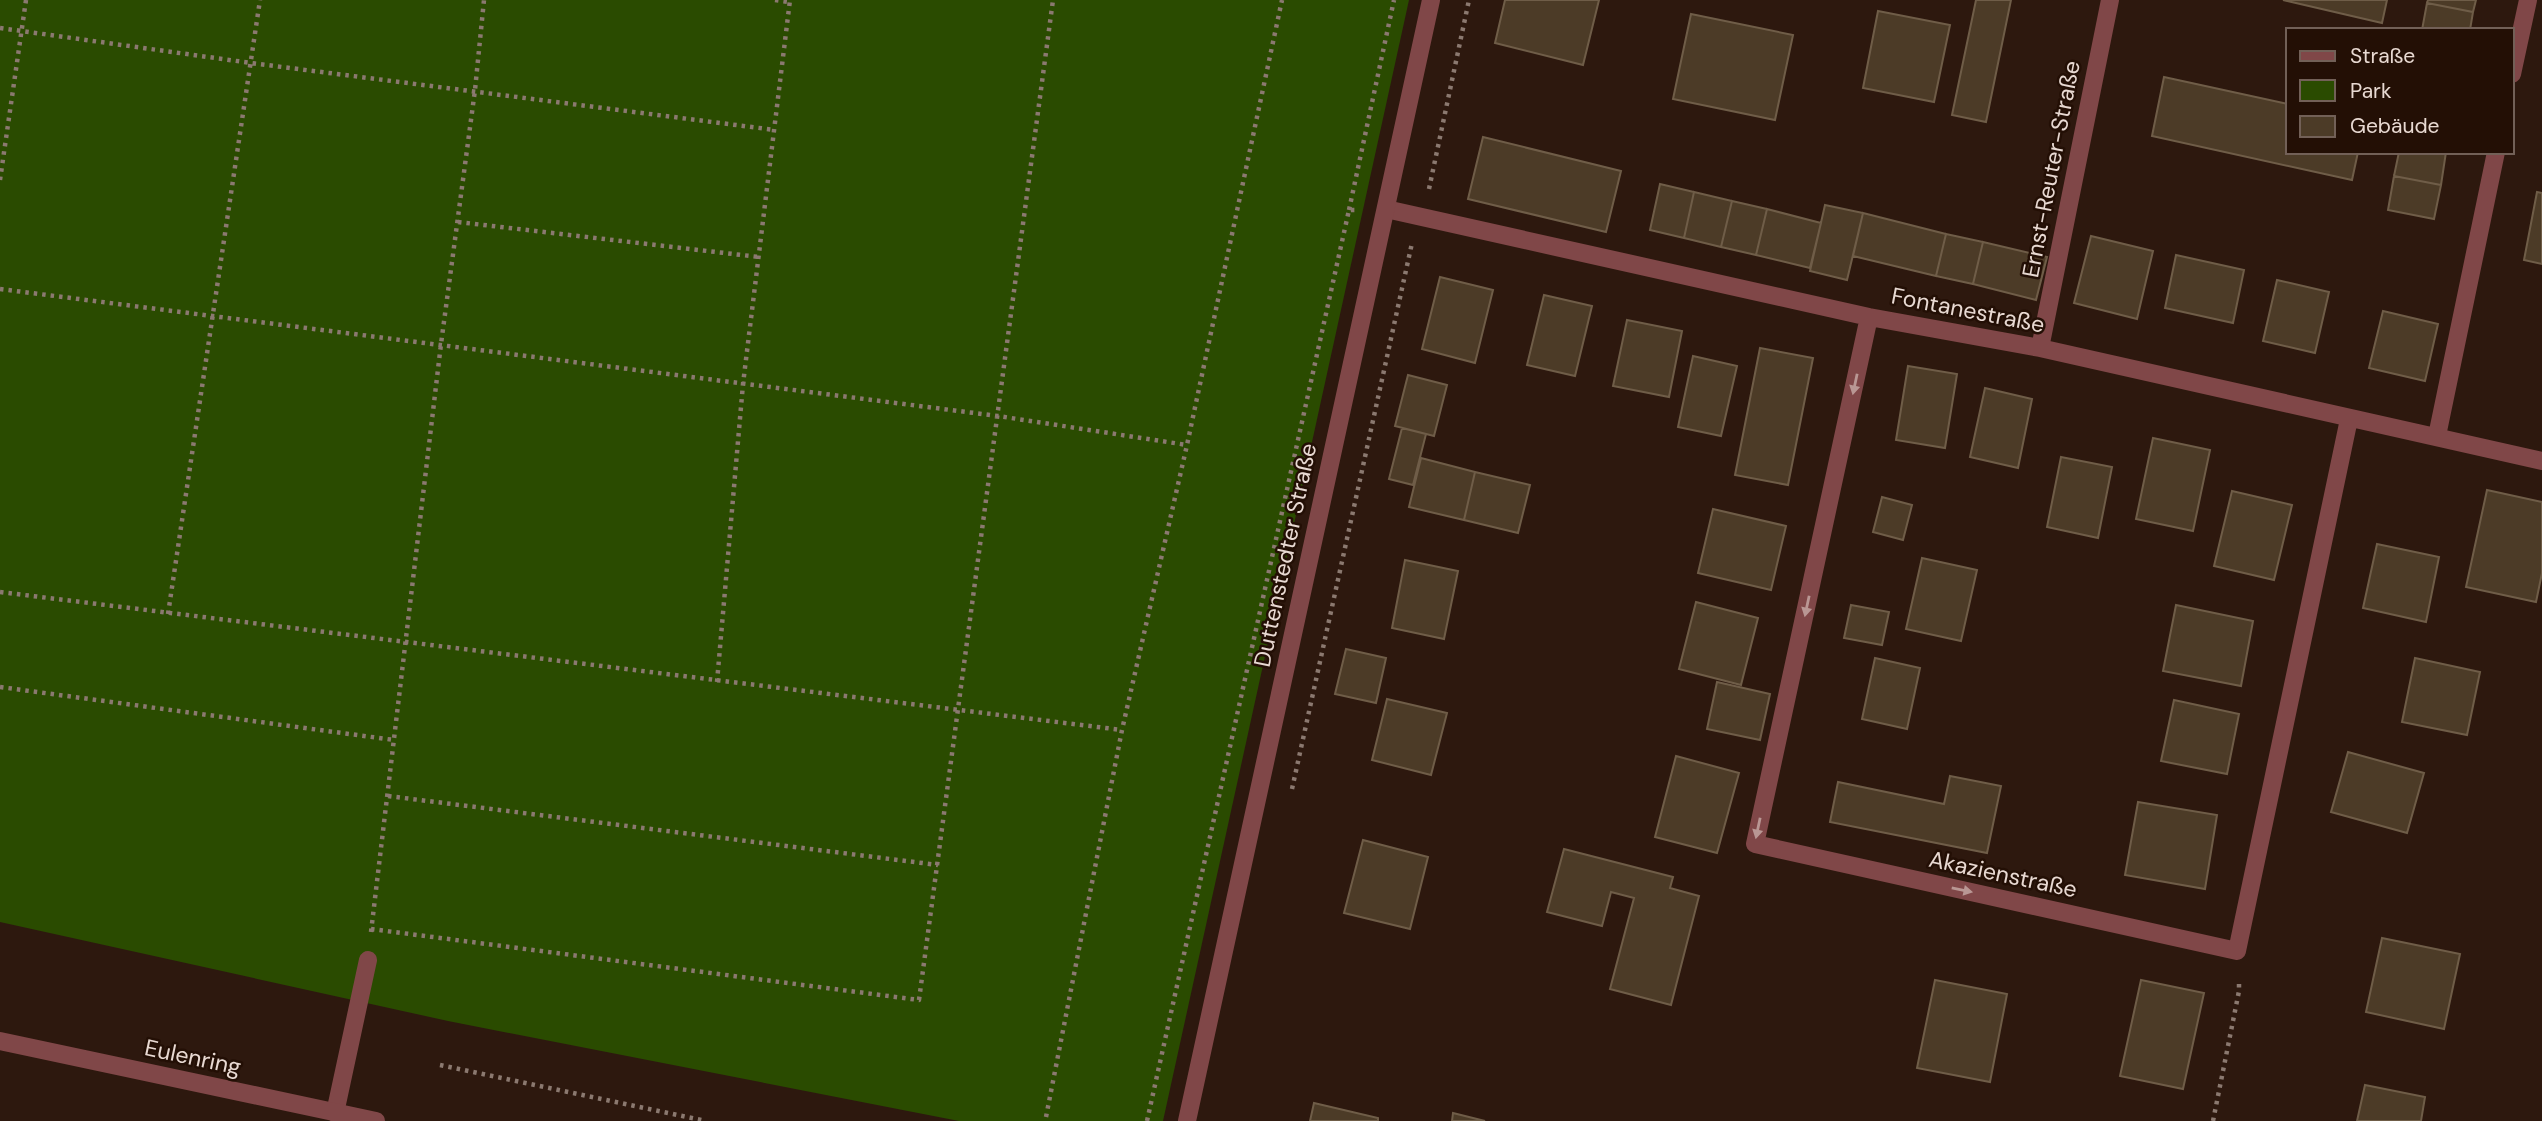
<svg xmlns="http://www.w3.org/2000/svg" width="2542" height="1121" font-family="'DM Sans',sans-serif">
	<rect width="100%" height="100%" fill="#2d180e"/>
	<!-- green -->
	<path fill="#2a4b00" d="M0 0H1409L1163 1121H959L448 1021 0 922Z"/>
	<!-- building -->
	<path fill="#4c3b27" stroke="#6f5d48" stroke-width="2" d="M1505 0H1599L1583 65 1495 43Z
		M1976 0H2011L1986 122 1952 115Z
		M2283 0H2387L2382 23Z
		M2428 0H2476L2473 12 2427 3Z
		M2427 3 2473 12 2470 30H2422Z
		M1878 11 1950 25 1934 102 1863 88Z
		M1691 14 1793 35 1775 120 1673 99Z
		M2164 77 2288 104V152H2358L2352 180 2152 136Z
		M1483 137 1621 171 1606 232 1468 199Z
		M2399 152H2446L2441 185 2394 176Z
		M2394 176 2441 185 2434 219 2388 210Z
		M1660 184 1694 192 1684 238 1650 230Z
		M1694 192 1732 201 1721 247 1684 238Z
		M2537 192 2542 193V264L2524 260Z
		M1732 201 1767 209 1756 255 1721 247Z
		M1825 205 1863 213 1847 280 1810 271Z
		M1767 209 1821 223 1810 268 1756 255Z
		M1863 213 1946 234 1936 276 1853 256Z
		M1946 234 1983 242 1973 284 1936 276Z
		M2091 236 2153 251 2137 319 2074 303Z
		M1983 242 2047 257 2036 300 1973 284Z
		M2176 255 2244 270 2233 323 2165 308Z
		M1440 277 1493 290 1475 363 1422 349Z
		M2277 280 2329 292 2315 353 2263 341Z
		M1544 295 1592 306 1575 376 1527 365Z
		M2383 311 2438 324 2425 381 2369 368Z
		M1627 320 1682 331 1669 397 1613 386Z
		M1760 348 1813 358 1788 485 1735 475Z
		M1693 356 1737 366 1721 436 1678 427Z
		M1908 366 1957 374 1945 448 1896 440Z
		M1408 375 1447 385 1434 436 1395 426Z
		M1985 388 2032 399 2018 468 1970 457Z
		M1402 428 1426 434 1413 485 1389 479Z
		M2153 438 2210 450 2193 531 2136 519Z
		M2061 457 2112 467 2098 538 2047 527Z
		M1421 458 1475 472 1464 520 1409 507Z
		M1475 472 1530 485 1518 533 1464 520Z
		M2487 490 2542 502V573L2536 602 2466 587Z
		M2232 491 2292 505 2274 580 2214 566Z
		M1882 497 1912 505 1903 540 1873 532Z
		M1713 509 1786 526 1771 590 1698 573Z
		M2377 544 2439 557 2426 622 2363 608Z
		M1922 558 1977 570 1961 641 1906 629Z
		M1405 560 1458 571 1444 639 1392 628Z
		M1696 602 1758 618 1741 685 1679 669Z
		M1851 605 1889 612 1882 645 1844 638Z
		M2176 605 2253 621 2241 686 2163 671Z
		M1346 649 1386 658 1376 703 1335 694Z
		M1875 658 1920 668 1907 729 1862 719Z
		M2415 658 2480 672 2467 735 2402 722Z
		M1717 682 1770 694 1760 740 1707 729Z
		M1387 699 1447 713 1431 775 1372 760Z
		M2174 700 2239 714 2227 774 2161 761Z
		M2348 752 2424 773 2407 833 2331 812Z
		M1676 756 1739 773 1717 853 1655 837Z
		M1950 776 2001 786 1987 853 1830 822 1838 782 1944 804Z
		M2138 802 2217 815 2205 889 2125 875Z
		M1363 840 1428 857 1410 929 1344 913Z
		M1564 849 1673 877 1670 888 1699 896 1671 1005 1610 989 1634 898 1611 892 1602 926 1547 912Z
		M2382 938 2460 954 2444 1029 2366 1012Z
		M1935 980 2007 994 1990 1082 1917 1068Z
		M2141 980 2204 993 2183 1089 2120 1076Z
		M2365 1085 2425 1097 2421 1121H2357Z
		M1314 1103 1378 1118V1121H1310Z
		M1453 1113 1485 1121H1452Z"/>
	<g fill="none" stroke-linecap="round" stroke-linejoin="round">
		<!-- path -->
		<path stroke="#8b7970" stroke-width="4.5" stroke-dasharray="3.5 5" stroke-linecap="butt" d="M775 0 789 2
			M0 28 251 63 775 130
			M0 180 26 0
			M1429 189 1469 0
			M1349 210 1394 0
			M458 222 759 257
			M0 289 998 416 1187 445
			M0 592 1122 730
			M168 614 260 0
			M717 682 743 384 790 0
			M0 687 394 740
			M1292 789 1412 243
			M388 796 938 865
			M371 929 919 1000 1053 0
			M371 932 441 344 475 90 484 0
			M440 1065 706 1121
			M1046 1117 1122 730 1187 445 1282 0
			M1147 1121 1349 210H1357
			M2213 1121 2239 991V979"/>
		<!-- service -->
		<path stroke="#804748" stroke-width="18" d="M335 1113 368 960"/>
		<!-- minor -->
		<path stroke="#804748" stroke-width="18" d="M2512 74 2528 0
			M1386 209 1869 317 2040 348 2542 461
			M1869 317 1755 844 2237 951 2349 419
			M2040 348 2110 0
			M2437 436 2496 152
			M0 1041 376 1121"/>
		<!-- tertiary -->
		<path stroke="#804748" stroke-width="18" d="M1187 1121 1431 0"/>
	</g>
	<!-- one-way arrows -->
	<defs><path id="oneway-solid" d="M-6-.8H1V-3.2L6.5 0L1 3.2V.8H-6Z" transform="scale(1.75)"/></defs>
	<g fill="#b99794">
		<use href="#oneway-solid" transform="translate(1855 384) rotate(102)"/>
		<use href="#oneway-solid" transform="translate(1807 606) rotate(102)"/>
		<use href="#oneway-solid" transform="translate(1758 828) rotate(102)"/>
		<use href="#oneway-solid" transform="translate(1962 890) rotate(12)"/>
	</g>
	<g text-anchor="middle" stroke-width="5" stroke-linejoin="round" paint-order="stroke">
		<!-- street labels -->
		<g font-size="23" fill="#e8d9d2" stroke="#230f05">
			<text transform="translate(2051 169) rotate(-79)" y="8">Ernst-Reuter-Straße</text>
			<text transform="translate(1968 310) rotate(11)" y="8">Fontanestraße</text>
			<text transform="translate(1285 555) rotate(-78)" y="8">Duttenstedter Straße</text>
			<text transform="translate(2003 874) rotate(12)" y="8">Akazienstraße</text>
			<text transform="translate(193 1057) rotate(12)" y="8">Eulenring</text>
		</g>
	</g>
	<!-- legend -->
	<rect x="2286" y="28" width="228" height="126" fill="#230f05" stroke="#726057" stroke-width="2"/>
	<rect x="2300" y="51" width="35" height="10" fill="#804748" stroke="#726057" stroke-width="2"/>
	<text x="2350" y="63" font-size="21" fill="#e8d9d2">Straße</text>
	<rect x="2300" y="80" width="35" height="21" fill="#2a4b00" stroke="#726057" stroke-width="2"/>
	<text x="2350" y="98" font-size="21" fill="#e8d9d2">Park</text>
	<rect x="2300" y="116" width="35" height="21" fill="#4c3b27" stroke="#726057" stroke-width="2"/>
	<text x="2350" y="133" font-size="21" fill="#e8d9d2">Gebäude</text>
</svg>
